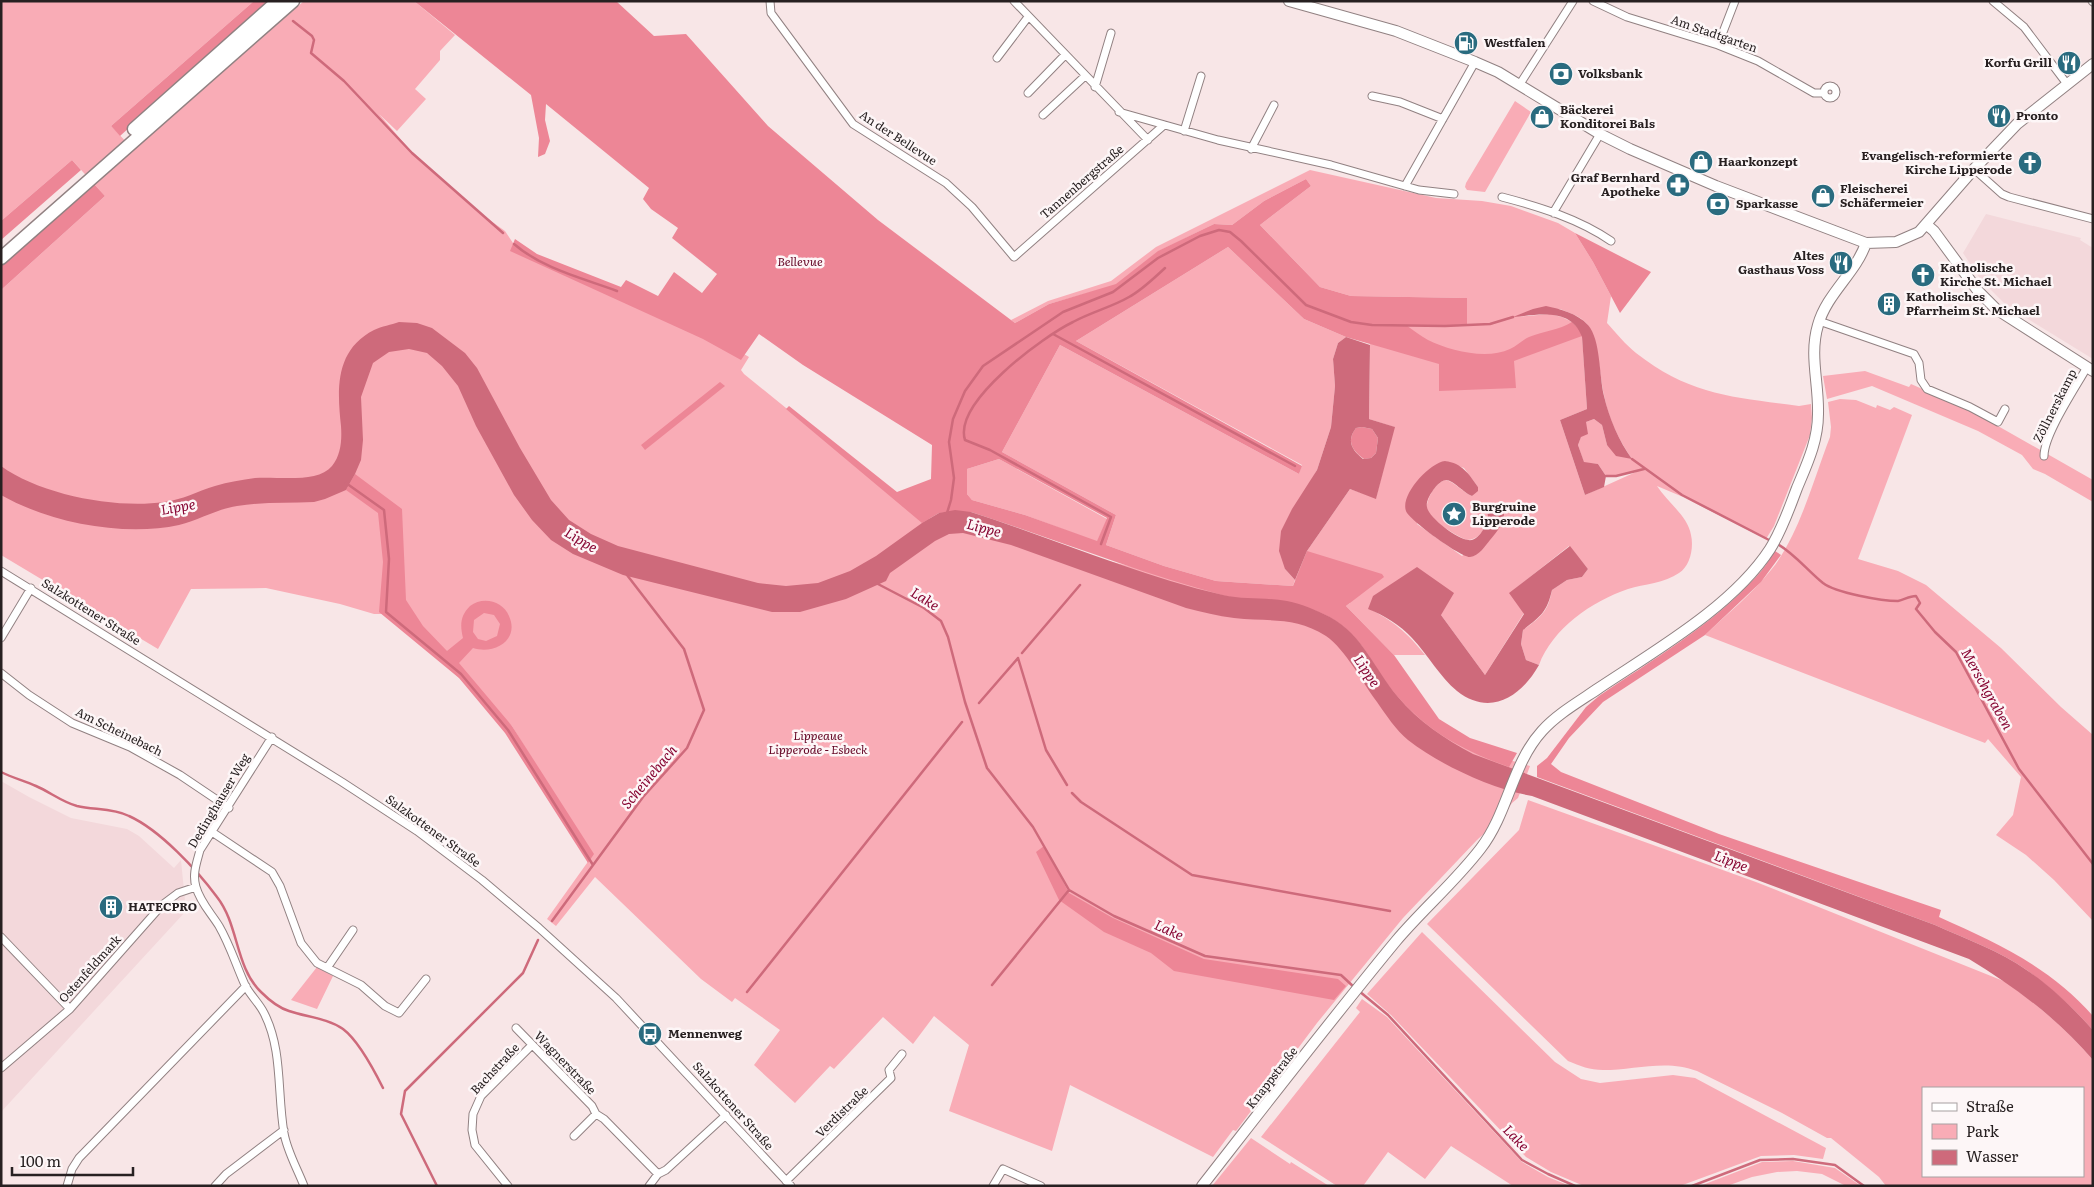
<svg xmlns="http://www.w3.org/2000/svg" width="2094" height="1187" font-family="Literata,serif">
	<rect width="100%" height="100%" fill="#f8e6e7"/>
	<!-- built -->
	<path fill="#f3d8db" d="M1986 214 2081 238 2080 240 2093 248V359L2007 306 1981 280 1963 253Z
		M1 781 29 797 71 818 127 829 139 836 174 868 181 860 186 911 1 1112Z"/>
	<!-- green -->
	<path fill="#f9acb6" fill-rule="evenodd" d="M1 1H254L111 126 134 150 304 1H414L455 35 440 51V60L415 89 426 99 397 131 379 114 409 149 484 216 505 231 515 246 701 329 749 357 741 370 744 374 919 516 1192 581 1306 595 1435 723 1499 757 1530 766 1518 798 1512 803 1503 816 1477 840 1403 918 1317 1023 1236 1131 1233 1130 1213 1157 1070 1085 1052 1151 949 1111 969 1045 934 1016 913 1044 883 1017 834 1069 830 1066 795 1103 754 1065 780 1030 735 998 732 1002 701 979 595 877 556 926 547 919 592 856 512 726 389 614H374L340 604 266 588 191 589 158 649 1 555V290L105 196 72 160 1 221Z
		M1515 101 1531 112 1485 192 1467 190 1465 187 1466 183Z
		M1310 170 1436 198 1482 201 1511 206 1558 223 1575 233 1593 262 1611 296 1607 323C1616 333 1626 345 1636 353 1691 396 1734 397 1799 406L1811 404 1812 418 1810 435 1774 526 1766 539 1683 497 1657 486C1667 502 1688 516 1691 535 1694 548 1690 566 1679 573 1665 583 1644 584 1628 589 1592 601 1552 629 1539 665L1526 660 1521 644 1523 630C1541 617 1548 612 1552 590L1567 580 1582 577 1588 569 1569 546 1510 593 1524 613 1485 675 1441 615 1368 608C1393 621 1407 632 1425 655H1394L1346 606 1350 603 1295 580 1293 586 1216 581 1164 566 1106 545 1116 515 1002 452 1060 345 1299 474 1302 465 1076 341 1228 247 1304 319 1346 337 1338 343 1333 359 1335 386 1331 427 1317 470 1306 490 1285 569 1295 580 1307 551 1350 489 1376 498 1394 427 1369 419 1370 345 1372 325 1445 326 1467 324V298L1351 296 1320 287 1260 225 1311 186 1306 179 1264 201 1232 225 1214 224 1159 251 1116 285 1049 304 1015 323 1011 320 1048 301 1111 281 1156 247ZM1560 309C1570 313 1580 316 1587 324 1598 337 1600 378 1604 395 1608 418 1619 440 1632 459L1607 445 1602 425 1594 419 1586 422 1578 445 1584 463 1598 464 1606 476H1616L1638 471 1585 495 1560 420 1587 409 1582 336 1572 322 1562 317 1550 314 1516 317ZM1445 461 1464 468 1478 487 1472 496C1464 493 1452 480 1445 480 1441 481 1436 486 1433 490 1430 495 1426 503 1427 509 1430 520 1456 536 1467 540 1479 540 1486 528 1490 518L1487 513 1504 520 1462 556 1417 524Z
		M1865 371 1909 387 1911 384 1968 409 2093 480V502L2045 474 2033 469 2022 455 1978 431 1872 386 1827 399 1823 376Z
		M1840 399 1856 400 1876 408 1877 405 1890 410 1894 407 1912 415 1858 559 1898 571 1926 585 2001 648 2061 707 2093 735V921L2054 880 2026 855 1996 835 2013 815 2021 777 1988 739 1985 743 1705 635C1727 614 1752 594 1771 570 1799 536 1814 478 1830 437L1831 427 1828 402Z
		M999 459 1107 519 1097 542 1025 515 972 500 967 494V469Z
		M1528 800 1756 882 2006 982C2038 1005 2067 1030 2093 1060V1186H1886L1879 1177 1831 1138H1827L1782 1113 1697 1071C1667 1059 1634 1070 1603 1070 1590 1070 1580 1066 1568 1061L1427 924 1519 830ZM1923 1088H2083V1176H1923Z
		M1422 932 1555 1062 1581 1079 1600 1083 1673 1075 1695 1078 1826 1148 1823 1159 1794 1155 1761 1156 1680 1186H1584L1551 1172 1526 1157 1391 1015 1367 994Z
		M317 967 333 976 317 1009 291 1000Z
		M1362 999 1387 1017 1522 1162 1548 1177 1570 1186H1513L1451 1146 1425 1179 1388 1152 1363 1186H1337L1261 1137 1360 1012 1356 1008Z
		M1251 1138 1290 1164 1291 1162 1329 1186H1212Z
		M1793 1161 1835 1168 1861 1186H1846L1822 1174 1797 1171 1777 1172 1752 1177 1727 1186H1700L1762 1162Z"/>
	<!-- forest -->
	<path fill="#ed8696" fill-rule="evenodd" d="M254 1H269L120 136 111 126Z
		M414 1H616L654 36 686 34 768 126 878 220 1015 323 1049 304 1116 284 1158 251 1214 224 1232 225 1264 201 1306 179 1311 186 1260 225 1320 287 1351 296 1467 298V324L1445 326 1406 325C1413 330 1421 336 1428 340 1450 351 1487 360 1510 349 1517 346 1522 340 1529 337 1544 331 1559 330 1572 322L1580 330 1582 336 1514 361 1516 388 1439 391V364L1346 337 1304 319 1228 247 1076 341 1302 466 1299 474 1060 345 1002 452 1116 515 1106 545 1164 566 1216 581 1293 586 1307 551 1382 574 1384 577 1346 606 1394 655 1439 719 1470 738 1517 753 1509 767C1465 751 1431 734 1399 698 1373 670 1367 640 1331 618 1298 598 1258 605 1222 595 1137 572 1055 539 971 512L939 513 922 523 786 409 789 406 897 492 931 479 932 445 803 365 759 334 741 360 703 339 510 251 515 239 537 254 621 287 626 280 658 296 674 272 702 293 717 274 672 238 678 228 651 209 643 199 649 188 546 104 545 120 550 141 545 154 538 157 539 138 531 95ZM999 459 1107 518 1097 541 1025 515 972 500 967 494V469Z
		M72 160 81 170 1 240V221Z
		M94 184 105 196 1 290V266Z
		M1575 233 1651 272 1620 313 1593 262Z
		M720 382 725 386 645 450 641 445Z
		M1362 427 1372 429 1378 438 1376 453 1371 458 1364 459C1352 450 1346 441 1356 428Z
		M355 474 402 509 406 600 423 626 447 651 463 638C460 625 460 616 470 606 483 596 503 601 509 616 520 640 494 655 473 648L459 663 512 726 594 854 588 863 505 733 459 678 379 612 383 562 378 513 346 490ZM484 613 494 615 500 624 497 636 486 641 478 639 473 632 474 620Z
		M1775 551 1781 555 1761 582 1705 635 1603 702 1569 738 1551 764 1561 772 1719 834 1941 910 1939 917C1997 943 2050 967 2093 1016V1030C2073 1008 2052 988 2028 971 2000 951 1966 939 1935 925L1537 777V766L1547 758 1586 707 1599 696C1652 660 1711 626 1755 578 1763 570 1769 560 1775 551Z
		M1044 846 1069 893 1113 918 1204 959 1338 979 1346 986 1334 1000 1174 971 1151 953 1104 932 1059 900 1036 852Z"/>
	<!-- water -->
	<path fill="#ce6a7b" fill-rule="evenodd" d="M1546 306C1560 309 1577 313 1588 325 1601 340 1599 376 1604 396 1609 418 1619 441 1632 459L1616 456 1607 445 1602 425 1594 419 1586 422 1588 434 1581 437 1578 445 1584 462 1598 464 1606 476 1604 487 1585 495 1560 420 1587 409 1582 337C1571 307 1538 315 1513 317L1533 309Z
		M399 322 417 323 432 328 465 353 477 368 520 448 551 500 569 520 591 534 618 546 758 583 786 586 818 583 850 571 876 556 922 523 939 513 955 510 971 512C1055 539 1137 575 1223 595 1244 600 1266 597 1287 601 1302 604 1316 610 1330 617 1364 636 1374 669 1398 697 1418 721 1445 739 1473 754L1935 925C1966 939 2000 951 2028 971 2052 987 2073 1008 2093 1030V1060C2057 1018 2015 987 1969 959L1532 796C1492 789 1440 765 1408 740 1396 730 1386 715 1377 702 1362 682 1346 650 1326 636 1295 616 1269 622 1234 618 1218 616 1202 612 1186 608L1011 545 963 533 949 534 935 541 890 573 886 581 846 599 800 612H772L623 575 573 554 551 540 532 520 514 495 476 426 458 386 442 366 427 353 409 349 389 352 373 363 361 397 363 440 361 460 355 474 346 490 325 499 314 502C288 503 262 502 237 506 217 509 199 520 179 525 124 537 50 523 1 495V466C41 495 116 509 164 502 182 500 198 491 215 486 228 482 242 480 255 478 277 476 317 484 332 466 341 455 342 440 341 426 337 389 335 350 374 330 382 326 391 325 399 322Z
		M1346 337 1370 345 1369 419 1395 427 1376 499 1350 489 1307 551 1295 580 1285 569 1279 551 1281 531 1292 509 1317 470 1331 427 1335 386 1333 359 1338 343ZM1362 427 1372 429 1378 438 1376 453 1371 458 1363 459C1352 450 1346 441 1356 428Z
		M1445 461C1462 463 1469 474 1478 487V491L1472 496C1464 493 1453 480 1446 480 1440 481 1435 487 1432 492 1429 496 1426 502 1427 507 1428 517 1457 539 1468 540 1475 541 1479 536 1483 530 1490 518 1489 524 1487 510L1494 505 1504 510C1505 522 1498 531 1490 540 1485 546 1479 556 1470 557 1462 558 1409 520 1406 511 1400 495 1429 463 1445 461Z
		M1570 546 1588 569 1582 577 1567 580 1552 590C1547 612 1541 616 1523 630L1521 644 1526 660 1539 665C1521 697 1490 717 1457 691 1440 677 1428 655 1412 638 1400 625 1384 615 1368 609L1373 596 1417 567 1454 593 1441 615 1485 675 1524 614 1509 593Z"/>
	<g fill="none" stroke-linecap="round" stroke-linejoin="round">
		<!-- stream -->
		<path stroke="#ce6a7b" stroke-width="2.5" d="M293 21 312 36 314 40 311 53 344 81 412 153 503 233
			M514 244C543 269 582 278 617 291
			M1053 334 1295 466
			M1632 459 1682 495 1771 541
			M1606 476H1616L1644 469
			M346 483 384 510 389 559 386 612 461 674 508 730 593 865
			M947 513 951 500 954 478 949 442 953 419 965 391 983 366 1063 312 1113 292 1158 258 1200 236 1219 230 1230 232 1241 241 1306 305 1351 322 1372 325 1445 326 1490 324 1513 317
			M1776 543C1794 553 1807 570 1823 583 1836 593 1882 601 1898 601 1904 600 1909 596 1916 596L1920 603 1916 609 1935 632 1956 652 2019 769 2093 864
			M1101 544 1111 517 990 450 965 440C953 402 1044 336 1073 322 1091 312 1112 307 1129 297 1142 290 1154 278 1165 268
			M876 583 924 608 941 621 948 637 965 702 987 768 1033 827 1069 890 1114 916 1205 956 1341 975 1355 988
			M1022 653 1080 585
			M1018 658 1046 750 1067 785
			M979 703 1018 658
			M1 772C13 778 25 781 36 786 50 792 62 802 77 806 94 810 113 808 129 816 160 830 197 870 217 897 239 925 235 967 261 992 269 1000 279 1008 289 1011 306 1017 327 1018 343 1029 359 1041 374 1070 383 1088
			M1072 793 1081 802 1192 875 1390 911
			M552 921 643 797 687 748 704 710 684 649 627 575
			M992 985 1069 890
			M1359 991 1388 1015 1522 1160 1548 1174 1575 1186
			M747 992 962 722
			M437 1186 401 1114 405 1091 523 973 538 940
			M1692 1186 1760 1160 1793 1159 1835 1165 1864 1186"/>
		<!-- street casing -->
		<g stroke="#918182" stroke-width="9">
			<path id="street" d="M770 1 771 13 853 124 946 183 972 207 1014 257 1164 125
				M1014 1 1148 140
				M1593 1 1627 17 1718 45 1758 61 1814 93H1824
				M1993 1 2024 27 2067 84
				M2092 1 2093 2
				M1718 45 1735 1
				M997 58 1028 17
				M1520 84 1573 1
				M1824 92a6 6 0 1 1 12 0a6 6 0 1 1-12 0Z
				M1095 87 1111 33
				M1028 93 1065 55
				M1372 96 1400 102 1443 119
				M1119 112 1218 140 1331 165 1419 190 1454 194
				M1043 115 1085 76
				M1184 131 1201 76
				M1251 149 1274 105
				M1974 169 2002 194 2009 197 2093 219
				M1405 186 1475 62
				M1502 197C1540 207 1579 219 1611 241
				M1553 213 1600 134
				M1819 321 1914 354 1919 363 1921 380 1927 389 1970 407 1998 422 2005 409
				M2044 456C2044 434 2076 387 2087 367
				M1 571 342 782 417 831 482 880 539 928 616 998 791 1186
				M1 638 31 588
				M1 673 29 695 72 723 130 747 180 775 229 808
				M272 737 200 850C197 862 192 874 196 887 200 902 211 913 219 926 230 945 236 965 245 985 250 995 259 1003 264 1013 283 1050 277 1093 284 1133 287 1151 297 1168 304 1186
				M212 832 272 872 280 886 301 943 317 963 361 985 385 1006 399 1013 426 979
				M1 937 70 1009
				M327 968 353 930
				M516 1028 592 1106 596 1114 604 1119 658 1174
				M1 1068 70 1009 162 905 178 893 196 887
				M574 1136 596 1114
				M786 1181 891 1078 889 1070 902 1054
				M67 1186 72 1169 79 1158 246 986
				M215 1186 226 1174 284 1130
				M508 1186 475 1145 472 1130 473 1114 481 1096 532 1045
				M649 1186 658 1174 666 1170 726 1115
				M993 1186 1003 1169 1041 1186"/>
		</g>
		<!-- secondary casing -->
		<g stroke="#918182" stroke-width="12">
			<path id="secondary" d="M1289 1 1396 31 1475 62 1498 72 1600 134 1630 149 1716 186 1866 243 1896 242 1919 232 1974 169 2017 124 2093 64
				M1927 225 1934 231 1978 291 1996 309 2093 371
				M1202 1186C1266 1104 1330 1021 1396 941 1423 909 1456 881 1481 848 1508 813 1512 764 1542 731 1557 714 1580 701 1599 688 1656 650 1733 606 1770 549 1782 530 1789 509 1797 488 1807 464 1818 441 1818 414 1819 383 1809 355 1818 325 1827 293 1856 273 1866 243"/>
		</g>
		<!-- highway casing -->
		<g stroke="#918182" stroke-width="15">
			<path id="highway" d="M134 129 278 1
				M1 258 293 1"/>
		</g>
		<!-- street -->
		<use href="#street" stroke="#fff" stroke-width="7"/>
		<!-- secondary -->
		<use href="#secondary" stroke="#fff" stroke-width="10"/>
		<!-- highway -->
		<use href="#highway" stroke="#fff" stroke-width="12"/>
	</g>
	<!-- icons -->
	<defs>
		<g id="fuel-disc" transform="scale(1.25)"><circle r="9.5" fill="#2a6b7f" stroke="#fdf6f7"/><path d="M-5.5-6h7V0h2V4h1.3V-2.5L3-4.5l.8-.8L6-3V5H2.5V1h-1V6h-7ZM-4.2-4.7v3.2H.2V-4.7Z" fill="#fff"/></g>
		<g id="restaurant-disc" transform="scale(1.25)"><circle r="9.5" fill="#2a6b7f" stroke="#fdf6f7"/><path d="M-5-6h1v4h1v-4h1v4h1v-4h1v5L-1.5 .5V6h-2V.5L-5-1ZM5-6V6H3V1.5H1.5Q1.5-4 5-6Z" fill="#fff"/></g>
		<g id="bank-disc" transform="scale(1.25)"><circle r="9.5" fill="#2a6b7f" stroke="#fdf6f7"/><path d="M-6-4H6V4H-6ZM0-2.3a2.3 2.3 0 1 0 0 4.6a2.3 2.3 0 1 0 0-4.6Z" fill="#fff"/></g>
		<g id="shop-disc" transform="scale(1.25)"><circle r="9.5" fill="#2a6b7f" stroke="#fdf6f7"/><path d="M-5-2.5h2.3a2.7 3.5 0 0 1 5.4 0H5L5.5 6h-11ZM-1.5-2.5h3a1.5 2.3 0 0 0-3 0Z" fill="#fff"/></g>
		<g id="church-disc" transform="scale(1.25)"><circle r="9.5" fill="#2a6b7f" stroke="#fdf6f7"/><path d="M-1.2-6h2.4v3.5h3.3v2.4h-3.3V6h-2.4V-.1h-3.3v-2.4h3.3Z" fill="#fff"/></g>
		<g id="pharmacy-disc" transform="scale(1.25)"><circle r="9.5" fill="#2a6b7f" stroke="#fdf6f7"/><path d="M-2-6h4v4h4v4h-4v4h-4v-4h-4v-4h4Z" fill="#fff"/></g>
		<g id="building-disc" transform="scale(1.25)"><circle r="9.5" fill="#2a6b7f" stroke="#fdf6f7"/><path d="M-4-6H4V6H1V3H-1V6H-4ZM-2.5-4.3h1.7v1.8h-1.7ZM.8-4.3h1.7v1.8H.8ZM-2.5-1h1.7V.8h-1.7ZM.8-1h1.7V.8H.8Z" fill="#fff"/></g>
		<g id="sight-disc" transform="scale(1.25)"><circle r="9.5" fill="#2a6b7f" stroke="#fdf6f7"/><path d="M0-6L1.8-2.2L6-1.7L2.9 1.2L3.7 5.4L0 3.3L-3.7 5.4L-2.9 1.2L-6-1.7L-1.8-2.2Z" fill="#fff"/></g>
		<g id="bus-disc" transform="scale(1.25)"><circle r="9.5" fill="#2a6b7f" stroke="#fdf6f7"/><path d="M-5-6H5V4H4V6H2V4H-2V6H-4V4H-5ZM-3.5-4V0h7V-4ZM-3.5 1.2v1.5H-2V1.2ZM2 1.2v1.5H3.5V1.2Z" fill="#fff"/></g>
	</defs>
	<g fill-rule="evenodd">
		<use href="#fuel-disc" x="1466" y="43"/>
		<use href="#restaurant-disc" x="2069" y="63"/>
		<use href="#bank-disc" x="1561" y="74"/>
		<use href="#restaurant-disc" x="1999" y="116"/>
		<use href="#shop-disc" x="1542" y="117"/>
		<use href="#shop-disc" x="1701" y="162"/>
		<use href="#church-disc" x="2030" y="163"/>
		<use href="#pharmacy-disc" x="1678" y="185"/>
		<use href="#shop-disc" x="1823" y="196"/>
		<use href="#bank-disc" x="1718" y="204"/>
		<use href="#restaurant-disc" x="1841" y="263"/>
		<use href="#church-disc" x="1923" y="275"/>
		<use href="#building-disc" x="1889" y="304"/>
		<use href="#sight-disc" x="1454" y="514"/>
		<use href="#building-disc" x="111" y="907"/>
		<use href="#bus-disc" x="650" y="1034"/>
	</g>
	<g text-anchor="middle" stroke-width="5" stroke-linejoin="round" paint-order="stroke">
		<!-- street labels -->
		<g font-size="12" fill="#272021" stroke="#fdf6f7">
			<text transform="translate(1714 34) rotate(19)" y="4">Am Stadtgarten</text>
			<text transform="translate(898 138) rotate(33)" y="4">An der Bellevue</text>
			<text transform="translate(1082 182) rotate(-41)" y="4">Tannenbergstraße</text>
			<text transform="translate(2055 406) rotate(-63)" y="4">Zöllnerskamp</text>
			<text transform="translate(91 612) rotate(32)" y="4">Salzkottener Straße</text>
			<text transform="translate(119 732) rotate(26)" y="4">Am Scheinebach</text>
			<text transform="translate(219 801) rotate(-59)" y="4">Dedinghauser Weg</text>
			<text transform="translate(433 831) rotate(36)" y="4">Salzkottener Straße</text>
			<text transform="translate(90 969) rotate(-48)" y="4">Ostenfeldmark</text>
			<text transform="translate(565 1063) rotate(46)" y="4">Wagnerstraße</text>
			<text transform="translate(495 1069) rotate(-47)" y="4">Bachstraße</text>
			<text transform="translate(1272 1078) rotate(-52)" y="4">Knappstraße</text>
			<text transform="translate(733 1106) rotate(48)" y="4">Salzkottener Straße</text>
			<text transform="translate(842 1112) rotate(-44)" y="4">Verdistraße</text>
		</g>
		<!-- poi labels -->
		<g font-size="12" font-weight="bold" fill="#272021" stroke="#fdf6f7" text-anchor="start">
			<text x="1484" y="47">Westfalen</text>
			<text x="2052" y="67" text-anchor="end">Korfu Grill</text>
			<text x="1578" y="78">Volksbank</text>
			<text x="1560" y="114">Bäckerei<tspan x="1560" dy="14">Konditorei Bals</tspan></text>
			<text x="2016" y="120">Pronto</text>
			<text x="2012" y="160" text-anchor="end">Evangelisch-reformierte<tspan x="2012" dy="14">Kirche Lipperode</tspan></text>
			<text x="1718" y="166">Haarkonzept</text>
			<text x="1660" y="182" text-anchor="end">Graf Bernhard<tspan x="1660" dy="14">Apotheke</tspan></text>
			<text x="1840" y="193">Fleischerei<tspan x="1840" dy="14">Schäfermeier</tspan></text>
			<text x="1736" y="208">Sparkasse</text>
			<text x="1824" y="260" text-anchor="end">Altes<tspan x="1824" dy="14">Gasthaus Voss</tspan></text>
			<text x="1940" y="272">Katholische<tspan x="1940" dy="14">Kirche St. Michael</tspan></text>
			<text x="1906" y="301">Katholisches<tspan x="1906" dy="14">Pfarrheim St. Michael</tspan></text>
			<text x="1472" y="511">Burgruine<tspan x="1472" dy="14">Lipperode</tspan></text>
			<text x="128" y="911">HATECPRO</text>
			<text x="668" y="1038">Mennenweg</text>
		</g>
		<!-- park labels -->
		<g font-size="12" font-style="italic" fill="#640524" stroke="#fdf6f7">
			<text x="800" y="266">Bellevue</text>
			<text x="818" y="740">Lippeaue<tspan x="818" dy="14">Lipperode - Esbeck</tspan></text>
		</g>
		<!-- water labels -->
		<g font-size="14" font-style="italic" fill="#870633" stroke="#fdf6f7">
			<text transform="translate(178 507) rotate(-10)" y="5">Lippe</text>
			<text transform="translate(984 528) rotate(15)" y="5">Lippe</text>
			<text transform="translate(581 540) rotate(31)" y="5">Lippe</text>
			<text transform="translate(925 599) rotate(32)" y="5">Lake</text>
			<text transform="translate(1367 671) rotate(56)" y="5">Lippe</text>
			<text transform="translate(1987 689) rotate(61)" y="5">Merschgraben</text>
			<text transform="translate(649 777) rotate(-50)" y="5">Scheinebach</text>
			<text transform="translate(1731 861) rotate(21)" y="5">Lippe</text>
			<text transform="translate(1169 930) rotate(24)" y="5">Lake</text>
			<text transform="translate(1516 1138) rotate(46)" y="5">Lake</text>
		</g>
	</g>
	<!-- border -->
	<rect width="2094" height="1187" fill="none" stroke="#272021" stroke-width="5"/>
	<!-- legend -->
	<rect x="1922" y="1087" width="162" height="90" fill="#fdf6f7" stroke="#a7a0a1"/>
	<rect x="1932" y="1103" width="25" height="8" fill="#ffffff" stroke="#a7a0a1"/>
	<text x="1966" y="1112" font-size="15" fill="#272021">Straße</text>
	<rect x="1932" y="1124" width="25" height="15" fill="#f9acb6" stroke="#a7a0a1"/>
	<text x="1966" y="1137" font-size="15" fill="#272021">Park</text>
	<rect x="1932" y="1150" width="25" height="15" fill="#ce6a7b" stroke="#a7a0a1"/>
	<text x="1966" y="1162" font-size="15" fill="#272021">Wasser</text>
	<!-- scale -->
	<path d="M12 1167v8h121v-8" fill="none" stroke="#272021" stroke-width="2.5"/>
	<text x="20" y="1167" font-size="15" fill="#272021" stroke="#fdf6f7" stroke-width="4" paint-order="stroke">100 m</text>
</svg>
